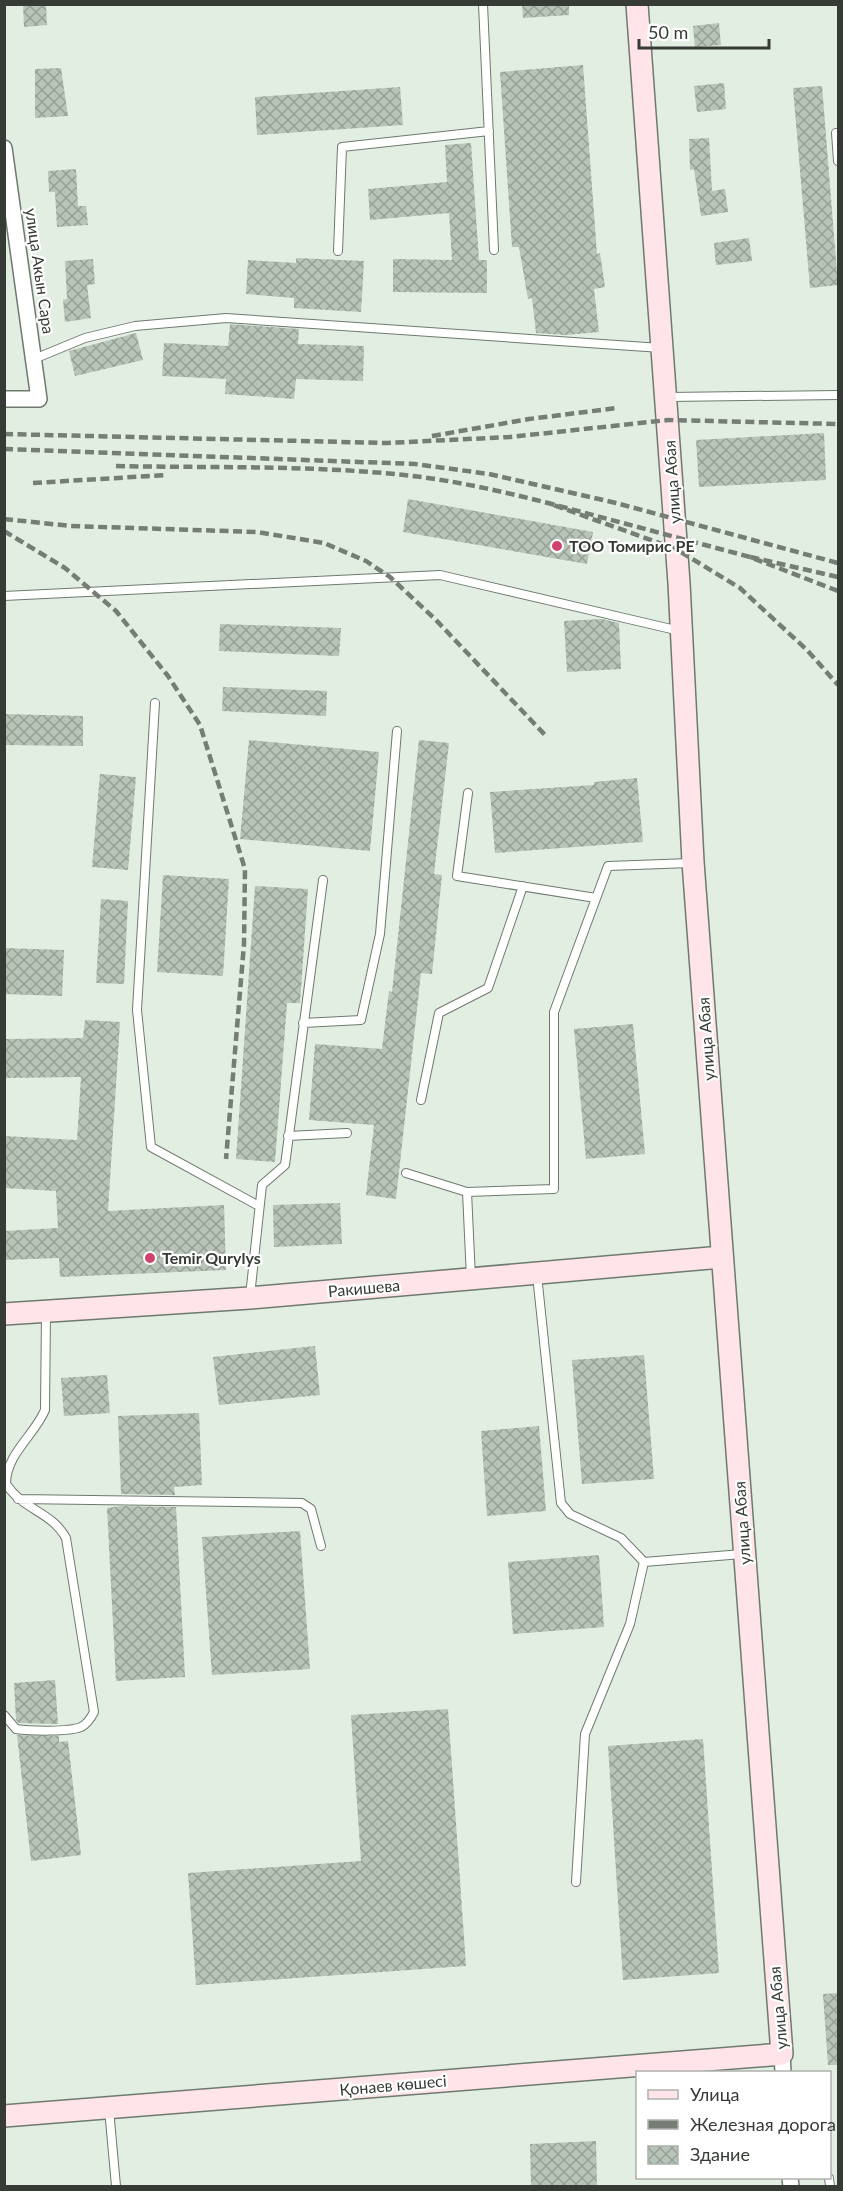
<svg xmlns="http://www.w3.org/2000/svg" width="843" height="2191" font-family="Lato,sans-serif">
	<defs>
		<pattern id="building-cross-hatch" width="8" height="8" patternUnits="userSpaceOnUse" patternTransform="scale(1.5)"><rect width="8" height="8" fill="#b8c4b8"/><path d="M0 0l8 8M0 8l8-8" fill="none" stroke="#96a096"/></pattern>
	</defs>
	<rect width="100%" height="100%" fill="#e2eee2"/>
	<!-- building -->
	<path fill="url(#building-cross-hatch)" d="M23 4H46L47 25 24 27Z
		M522 4H569V15L523 18Z
		M719 23 721 45 695 47 693 26Z
		M583 65 597 254 600 253 605 287 594 289 599 332 566 335 536 333 532 298 528 299 519 247H512L500 72Z
		M61 68 68 116 35 118V69Z
		M724 83 726 109 697 112 694 86Z
		M822 86 838 285 810 288 793 88Z
		M400 87 403 125 257 135 255 97Z
		M709 138 712 191 725 189 728 212 701 216 694 169 690 170 689 139Z
		M471 143 479 260H487V293L393 292V259L452 260 449 213 370 220 368 189 447 182 445 145Z
		M76 169 78 206H86L88 225 57 227 55 192H49L48 171Z
		M749 238 752 261 716 265 714 243Z
		M296 258 364 261 361 312 294 308V298L246 294 248 260 296 263Z
		M93 259 95 284 87 285 91 318 65 322 63 300 67 299 65 261Z
		M230 324 299 329 298 344 364 346 363 381 296 379 294 399 225 394 226 379 162 376 164 343 228 346Z
		M136 333 143 360 75 376 69 351Z
		M824 433 826 480 699 487 696 440Z
		M408 499 593 532 587 564 403 532Z
		M602 619 619 623 621 669 567 672 564 621Z
		M220 624 341 628 339 656 219 651Z
		M223 687 327 691 326 716 222 711Z
		M4 714 83 716V746L4 745Z
		M249 740 379 752 370 851 240 839Z
		M419 740 449 743 434 874 442 875 432 974 421 973 396 1199 366 1195 374 1125 309 1120 315 1044 382 1049 389 991 392 992Z
		M100 774 136 777 128 870 92 867Z
		M637 778 643 842 495 853 490 792 594 785V782Z
		M163 875 229 879 223 976 157 972Z
		M255 886 308 889 300 1003H287L275 1162 236 1159Z
		M101 899 128 901 124 984 96 983Z
		M4 948 64 950 62 996 4 994Z
		M85 1020 120 1022 108 1211 224 1205 226 1270 60 1277 59 1258 4 1260V1231L58 1228 56 1191 4 1188V1136L77 1140 81 1077 4 1078V1039L83 1038Z
		M633 1024 645 1154 586 1159 574 1029Z
		M340 1203 342 1244 274 1247 273 1205Z
		M315 1346 320 1395 219 1405 213 1357Z
		M644 1355 654 1479 582 1484 572 1360Z
		M107 1375 110 1413 64 1416 61 1378Z
		M199 1413 202 1485 174 1487 175 1495 121 1494 118 1416Z
		M539 1426 546 1511 487 1516 481 1431Z
		M122 1506 176 1507 185 1677 116 1681 107 1508Z
		M300 1531 310 1669 212 1675 202 1537Z
		M599 1555 604 1627 513 1634 508 1562Z
		M55 1680 58 1724 19 1723 16 1720 14 1683Z
		M448 1709 466 1966 196 1985 188 1873 361 1861 351 1715Z
		M17 1735 59 1736V1742L68 1741 81 1855 31 1861Z
		M703 1739 719 1973 623 1980 608 1746Z
		M838 1993V2065H828L823 1994Z
		M596 2141 597 2187H531L530 2144Z"/>
	<g fill="none" stroke-linecap="round" stroke-linejoin="round">
		<!-- lane casing -->
		<g stroke="#6f7a6f" stroke-width="10">
			<path id="lane" d="M483 4 494 250
				M836 133 838 161
				M338 251 342 147 489 131
				M34 359 85 338 135 326 226 318 661 348
				M668 397 838 395
				M4 596 440 575 680 631
				M155 703 137 1010 151 1147 259 1206
				M468 793 457 876 596 898
				M303 1023 361 1020 380 934 397 731
				M421 1100 439 1013 488 988 523 886
				M288 1136 347 1133
				M406 1173 467 1192
				M537 1275 561 1503 570 1514 621 1538 644 1562 742 1554
				M471 1278 467 1192 554 1189V1012L608 866 690 863
				M250 1296 262 1185 285 1165 323 880
				M18 1499 302 1503 311 1509 321 1546
				M4 1715 16 1729C30 1731 69 1732 81 1727 87 1724 91 1718 94 1712L66 1538C51 1511 24 1511 6 1484 6 1454 34 1436 45 1410L46 1313
				M576 1882 585 1734 630 1624 644 1562
				M109 2109 116 2186
				M829 2178 830 2186"/>
		</g>
		<!-- street casing -->
		<g stroke="#6f7a6f" stroke-width="18">
			<path id="street" d="M4 148 39 399H4
				M782 2054 783 2072
				M790 2178 791 2186"/>
		</g>
		<!-- secondary casing -->
		<g stroke="#6f7a6f" stroke-width="24">
			<path id="secondary" d="M4 1314 250 1298 722 1257
				M4 2116 782 2054 693 862 679 583 637 4"/>
		</g>
		<!-- lane -->
		<use href="#lane" stroke="#fff" stroke-width="8"/>
		<!-- street -->
		<use href="#street" stroke="#fff" stroke-width="15"/>
		<!-- secondary -->
		<use href="#secondary" stroke="#ffe5ea" stroke-width="21"/>
		<!-- rail -->
		<path stroke="#757d75" stroke-width="4.5" stroke-dasharray="9 4.5" stroke-linecap="butt" d="M4 434 387 443 510 437 668 420 838 424
			M432 436 529 419 617 408
			M4 449 415 464 489 474 616 503 838 563
			M116 466C212 468 309 465 404 475 452 480 501 491 548 503
			M33 483 167 475
			M4 519 71 526 257 532 324 543 366 561 390 577 435 619 546 736
			M4 531 65 568 116 611 168 676 200 725 245 869 244 944 226 1159
			M750 557 548 503 676 549 740 588 807 650 838 685
			M838 577 750 557 838 591"/>
	</g>
	<!-- markers -->
	<g fill="#d0426e" stroke="#fff" stroke-width="2">
		<circle cx="557" cy="546" r="6"/>
		<circle cx="150" cy="1258" r="6"/>
	</g>
	<g text-anchor="middle" stroke-width="4.5" stroke-linejoin="round" paint-order="stroke">
		<!-- street labels -->
		<g font-size="16" fill="#363b36" stroke="#fff">
			<text transform="translate(40 271) rotate(82)" y="6">улица Акын Сара</text>
			<text transform="translate(672 482) rotate(-94)" y="6">улица Абая</text>
			<text transform="translate(706 1039) rotate(-94)" y="6">улица Абая</text>
			<text transform="translate(364 1288) rotate(-5)" y="6">Ракишева</text>
			<text transform="translate(742 1523) rotate(-94)" y="6">улица Абая</text>
			<text transform="translate(778 2008) rotate(-95)" y="6">улица Абая</text>
			<text transform="translate(393 2085) rotate(-5)" y="6">Қонаев көшесі</text>
		</g>
		<!-- poi labels -->
		<g font-size="16" font-weight="bold" fill="#363b36" stroke="#fff" text-anchor="start">
			<text x="569" y="552">ТОО Томирис РЕ</text>
			<text x="162" y="1264">Temir Qurylys</text>
		</g>
	</g>
	<!-- border -->
	<rect width="843" height="2191" fill="none" stroke="#363b36" stroke-width="12"/>
	<!-- legend -->
	<rect x="636" y="2071" width="195" height="108" fill="#ffffff" stroke="#afb1af" stroke-width="1.5"/>
	<rect x="648" y="2090" width="30" height="9" fill="#ffe5ea" stroke="#afb1af" stroke-width="1.5"/>
	<text x="690" y="2101" font-size="18" fill="#363b36">Улица</text>
	<rect x="648" y="2120" width="30" height="9" fill="#757d75" stroke="#afb1af" stroke-width="1.5"/>
	<text x="690" y="2131" font-size="18" fill="#363b36">Железная дорога</text>
	<rect x="648" y="2146" width="30" height="18" fill="url(#building-cross-hatch)" stroke="#afb1af" stroke-width="1.5"/>
	<text x="690" y="2161" font-size="18" fill="#363b36">Здание</text>
	<!-- scale -->
	<path d="M639 39v9h130v-9" fill="none" stroke="#363b36" stroke-width="3"/>
	<text x="648" y="39" font-size="18" fill="#363b36" stroke="#ffffff" stroke-width="4.5" paint-order="stroke">50 m</text>
</svg>
